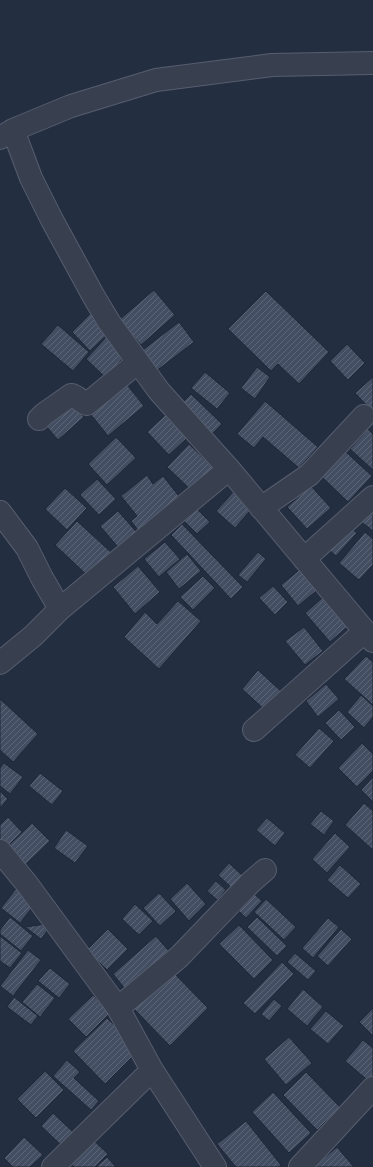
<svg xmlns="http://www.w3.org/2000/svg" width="373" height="1167" font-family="Poppins,sans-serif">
	<defs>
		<pattern id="building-hatch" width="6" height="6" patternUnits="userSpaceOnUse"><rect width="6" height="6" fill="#434e63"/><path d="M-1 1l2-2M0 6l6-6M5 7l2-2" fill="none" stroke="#5c6678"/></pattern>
	</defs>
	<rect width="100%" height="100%" fill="#242e41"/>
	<!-- building -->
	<path fill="url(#building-hatch)" stroke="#1f2737" d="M154 290 175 315 141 345 119 320Z
		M266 291 329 352 299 384 278 364 271 371 228 329Z
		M93 311 112 330 90 351 72 332Z
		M179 322 194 342 155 372 140 352Z
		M58 325 89 352 73 371 41 344Z
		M110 333 129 351 105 377 86 359Z
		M347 344 365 363 348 380 330 361Z
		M257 367 270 377 255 399 241 388Z
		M205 372 230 393 217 409 191 388Z
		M373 377V412L355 393Z
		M124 381 144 406 108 436 88 411Z
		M191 394 222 424 211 435 180 405Z
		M265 401 318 447 299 468 263 437 254 448 237 434Z
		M72 403 84 417 58 440 46 426Z
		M165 415 187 438 169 455 147 432Z
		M368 429 373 434V470L350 449Z
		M116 437 136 458 107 485 88 464Z
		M189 444 218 472 196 495 167 467Z
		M346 452 372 476 348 502 322 477Z
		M147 475 153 484 163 476 182 500 141 534 131 521 137 516 121 496Z
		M97 479 116 499 99 515 80 495Z
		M311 486 331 508 307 529 287 507Z
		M65 488 87 508 67 530 45 509Z
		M236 489 255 505 235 528 216 511Z
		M373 502V531L359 520Z
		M197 509 210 522 197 534 184 521Z
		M118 511 141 537 123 553 100 526Z
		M77 521 114 555 91 579 55 545Z
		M182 524 243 587 231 599 171 535Z
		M347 525 357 533 336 556 327 548Z
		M365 532 373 539V565L359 580 339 563Z
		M165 542 180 559 159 577 144 559Z
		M258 552 266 559 247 582 238 575Z
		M187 554 201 571 179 589 166 572Z
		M138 566 160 592 135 614 113 587Z
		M304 566 321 587 298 606 281 585Z
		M203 576 215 588 193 610 180 597Z
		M273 586 288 602 275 615 259 598Z
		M322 598 347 627 330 642 305 613Z
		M178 601 201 621 159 669 124 637 145 612 157 624Z
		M304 627 323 651 305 665 285 641Z
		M366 656 373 662V705L344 679Z
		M258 670 283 693 266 711 242 689Z
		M326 684 339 699 318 717 306 701Z
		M361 695 373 706V717L364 728 347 712Z
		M0 699 38 734 13 762 0 750Z
		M339 710 355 727 341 740 325 723Z
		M319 728 334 741 310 768 295 755Z
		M362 743 373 754V771L357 787 338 768Z
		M4 763 23 777 10 794 0 786V768Z
		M40 773 63 791 52 805 29 786Z
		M373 777V802L361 790Z
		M0 791 8 799 0 808Z
		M364 803 373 811V850L345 825Z
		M321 811 334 821 324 835 310 824Z
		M8 817 22 832 5 849 0 843V825Z
		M267 818 285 833 275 846 256 830Z
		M32 823 50 841 22 868 4 850Z
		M66 830 88 846 75 863 54 848Z
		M335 833 350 847 327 873 312 859Z
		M229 863 246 879 235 891 218 875Z
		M340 865 361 884 348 898 327 880Z
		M216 881 226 890 217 900 207 891Z
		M187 883 206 904 189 921 170 899Z
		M19 885 38 900 20 923 1 908Z
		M251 891 262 901 246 918 236 908Z
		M159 893 176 911 160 926 143 908Z
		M266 899 296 927 284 940 254 912Z
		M135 904 153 921 139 935 122 919Z
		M10 917 33 936 21 951 0 934V930Z
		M257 917 287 946 277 956 247 927Z
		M328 918 339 927 313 958 302 948Z
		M53 923 41 939 25 927Z
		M239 925 273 960 254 979 219 944Z
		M108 929 128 949 107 970 87 950Z
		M341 929 352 939 328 966 317 956Z
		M0 936 22 953 10 968 0 961Z
		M156 936 174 957 130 995 113 974Z
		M28 950 41 960 13 996 0 986Z
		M295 953 316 971 308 980 287 962Z
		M282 962 294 974 255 1014 243 1003Z
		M50 968 70 984 59 998 38 981Z
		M171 970 208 1008 170 1046 133 1008Z
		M37 984 55 998 40 1017 22 1002Z
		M303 989 323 1007 307 1026 287 1009Z
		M93 995 110 1013 86 1037 68 1019Z
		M14 997 38 1016 31 1025 7 1007Z
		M274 999 282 1006 269 1021 261 1014Z
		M373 1008V1036L359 1022Z
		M326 1011 344 1026 328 1044 310 1029Z
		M107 1018 139 1050 105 1084 73 1051Z
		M289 1037 312 1063 286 1085 264 1059Z
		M363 1040 373 1048V1082L372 1084 345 1061Z
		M67 1060 80 1072 74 1078 99 1101 91 1110 53 1076Z
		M45 1071 64 1090 36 1118 17 1099Z
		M306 1072 340 1107 317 1130 283 1095Z
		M273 1092 311 1133 289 1153 252 1112Z
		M53 1113 73 1132 61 1145 41 1126Z
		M246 1121 281 1165 279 1167H236L217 1144Z
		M88 1135 108 1154 95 1167H74L65 1159Z
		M24 1137 43 1155 30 1167H13L4 1158Z
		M337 1147 354 1167H313Z
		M107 1157 116 1167H96Z"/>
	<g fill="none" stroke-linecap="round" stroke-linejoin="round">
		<!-- minor casing -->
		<g stroke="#565e6e" stroke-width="24">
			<path id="minor" d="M13 130 31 178 52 220 94 297 109 322 159 391 229 469 373 641
				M0 138 13 130 71 106 156 80 272 65 373 63
				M39 419 44 414 71 395C78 396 81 403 87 404L138 362
				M261 508 309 475 364 416
				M0 512 27 548 42 578 60 609
				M304 559 373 497
				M0 663 33 636 60 609 229 469
				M254 730 365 631
				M0 851 27 884 118 1008 152 1070 215 1167
				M118 1008 179 957 250 883 265 870
				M53 1167 152 1070
				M300 1167 373 1088"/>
		</g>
		<!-- minor -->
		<use href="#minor" stroke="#384050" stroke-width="22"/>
	</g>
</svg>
